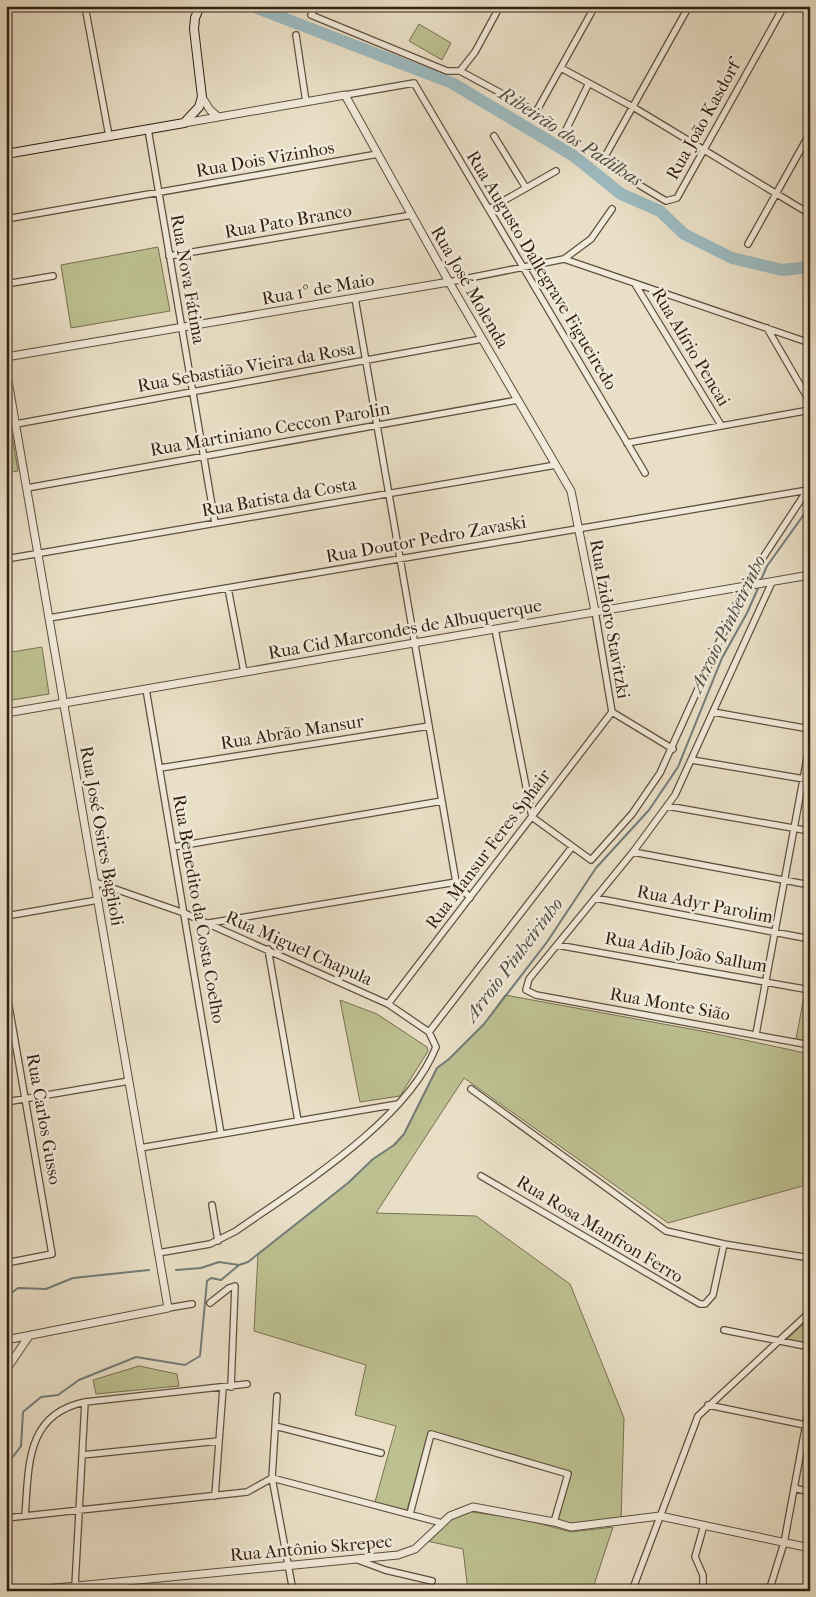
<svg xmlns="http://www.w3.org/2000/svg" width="816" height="1597" font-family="'IM FELL French Canon',serif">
	<rect width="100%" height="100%" fill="#e9dfc6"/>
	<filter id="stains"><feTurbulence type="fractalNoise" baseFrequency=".004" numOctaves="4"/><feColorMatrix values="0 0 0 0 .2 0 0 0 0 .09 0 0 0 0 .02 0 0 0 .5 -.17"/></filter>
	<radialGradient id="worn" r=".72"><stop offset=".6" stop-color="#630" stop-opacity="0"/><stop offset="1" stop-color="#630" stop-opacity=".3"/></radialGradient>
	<!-- green -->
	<path fill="#bdc091" stroke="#787052" d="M419 24 451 43 442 60 409 41Z
		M158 247 170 311 71 328 61 265Z
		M6 400 18 471 6 473Z
		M42 647 49 694 6 701V653Z
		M805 991 810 992V1042L796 1039Z
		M505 995 707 1032 810 1054V1184L668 1223 464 1078 376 1213 476 1216 570 1284 624 1418 621 1521 586 1526 554 1522 567 1474 428 1434 407 1510 375 1502 396 1426 355 1415 366 1365 254 1331 258 1254 348 1183 373 1159 395 1145 404 1134 437 1068 449 1059 484 1024Z
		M340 1000 377 1014 427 1047 428 1051 400 1096 360 1102Z
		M810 1318V1344L786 1340Z
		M139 1366 177 1374 179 1386 96 1394 93 1380Z
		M473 1508 472 1512 522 1519 571 1532 613 1527 592 1591H468L463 1549 427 1541C440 1529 455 1511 473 1508Z"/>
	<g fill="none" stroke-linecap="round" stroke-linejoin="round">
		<!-- stream -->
		<path stroke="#727c7a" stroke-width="2" d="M760 582 767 566 810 506
			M176 1270 201 1268 219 1262 239 1265
			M6 1297 18 1288 46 1289 73 1278 149 1270
			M6 1466 21 1446 23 1412 41 1397 58 1395 79 1380 136 1357 185 1365 200 1356 207 1281 211 1278 221 1280 239 1265 248 1262 348 1183 373 1159 394 1145 404 1134 437 1068 449 1059 484 1024 547 942 596 868 649 810 678 767 722 658 747 613 759 586"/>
		<!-- river -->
		<path stroke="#9cbabf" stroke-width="12" d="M252 6 452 83 574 156 621 194 660 211 684 234 732 258 782 270 810 267"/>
		<!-- minor casing -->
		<g stroke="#604f3f" stroke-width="8">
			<path id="minor" d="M85 6 109 136
				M316 6 311 15 447 71H460L536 112 595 6
				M296 35 306 102
				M561 68 633 107 810 214
				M460 71 475 52 500 6
				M345 95 414 83 645 473
				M148 129 215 523
				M6 132 10 153
				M564 134 589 83
				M494 136 526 188
				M603 160 689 6
				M626 177 666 201 677 198 784 6
				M489 209 556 171
				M6 219 378 154
				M748 244 810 133
				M169 256 412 215
				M564 259 810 343
				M449 282 564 259 591 239 612 209
				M6 284 53 276
				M635 284 721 425
				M355 298 456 882 470 898
				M767 328 810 402
				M16 424 482 339
				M627 443 810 410
				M27 488 518 400
				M6 559 556 465
				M772 582 675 795 633 852 529 979 526 990 536 995 810 1045
				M228 588 244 672
				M595 611 612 712 673 749
				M49 618 808 490
				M495 629 532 817 591 860 632 814 660 773 745 585 808 489
				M146 689 221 1134
				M713 712 810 729
				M692 760 810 780
				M160 768 429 726
				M667 806 810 831
				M173 847 442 801
				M633 852 810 885
				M95 882 184 913 388 1004 429 1032 436 1047C407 1121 300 1186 236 1231L210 1244 158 1253
				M595 898 810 939
				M6 916 98 900
				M209 923 456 882
				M557 945 810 990
				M268 949 298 1121
				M6 989 52 1254 6 1263
				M388 1004 612 712
				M429 1032 572 847
				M756 1034 810 742
				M471 1089 666 1231 724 1244 810 1258
				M6 1102 129 1081
				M140 1148 398 1104
				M481 1176 700 1304H705L713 1295 724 1244
				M212 1205 218 1241
				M210 1303 229 1288 235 1286 231 1387
				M168 1308 192 1304
				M724 1330 810 1347
				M277 1396 272 1478 293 1591
				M708 1405 810 1426
				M275 1426 381 1453
				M82 1455 219 1441
				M794 1488 810 1492
				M215 1496 223 1388
				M410 1514 431 1434 568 1474 554 1522
				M25 1516C29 1467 25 1414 85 1402L247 1384
				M6 1518 247 1492 272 1478 442 1523
				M358 1560 385 1570 432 1581
				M75 1586 85 1402
				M770 1588 780 1591
				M632 1591 698 1416 810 1312
				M703 1591V1575L695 1557 704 1525
				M769 1591 784 1543 810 1402"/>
		</g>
		<!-- tertiary casing -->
		<g stroke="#604f3f" stroke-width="9">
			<path id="tertiary" d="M202 97 210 110 218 117
				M184 123 345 95 449 282 571 491 595 611
				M6 357 449 282
				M6 369 168 1308 6 1340
				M6 713 810 575
				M6 1370 29 1336
				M6 1590 24 1591 398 1555 415 1549 450 1516 473 1507 554 1522 571 1527 660 1516 810 1548"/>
		</g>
		<!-- secondary casing -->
		<g stroke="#321f12" stroke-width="10">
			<path id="secondary" d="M6 154 184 123 199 107 202 97 194 29 195 18 200 6"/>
		</g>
		<!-- minor -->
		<use href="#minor" stroke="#f1eada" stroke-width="5.5"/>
		<!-- tertiary -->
		<use href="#tertiary" stroke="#f1eada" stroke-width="7"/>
		<!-- secondary -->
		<use href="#secondary" stroke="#f1eada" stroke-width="8"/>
	</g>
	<g text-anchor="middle" stroke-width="5" stroke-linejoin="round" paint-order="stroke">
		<!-- street labels -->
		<g font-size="18" fill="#321f12" stroke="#f1eada">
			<text transform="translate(703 120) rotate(-61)" y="6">Rua João Kasdorf</text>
			<text transform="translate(265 159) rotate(-10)" y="6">Rua Dois Vizinhos</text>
			<text transform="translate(288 221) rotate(-10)" y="6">Rua Pato Branco</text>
			<text transform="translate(542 270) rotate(59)" y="6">Rua Augusto Dallegrave Figueiredo</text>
			<text transform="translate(188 279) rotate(80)" y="6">Rua Nova Fátima</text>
			<text transform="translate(470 287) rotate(60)" y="6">Rua José Molenda</text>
			<text transform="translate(318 289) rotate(-10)" y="6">Rua 1º de Maio</text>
			<text transform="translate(691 347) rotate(59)" y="6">Rua Alírio Pencai</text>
			<text transform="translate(246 367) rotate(-10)" y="6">Rua Sebastião Vieira da Rosa</text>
			<text transform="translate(270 429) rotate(-10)" y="6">Rua Martiniano Ceccon Parolin</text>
			<text transform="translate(279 497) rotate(-10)" y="6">Rua Batista da Costa</text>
			<text transform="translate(426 539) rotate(-10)" y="6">Rua Doutor Pedro Zavaski</text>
			<text transform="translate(610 619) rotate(80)" y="6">Rua Izidoro Stavitzki</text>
			<text transform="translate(405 629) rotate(-10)" y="6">Rua Cid Marcondes de Albuquerque</text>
			<text transform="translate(292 732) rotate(-9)" y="6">Rua Abrão Mansur</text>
			<text transform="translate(102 836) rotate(80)" y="6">Rua José Osires Baglioli</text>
			<text transform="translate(488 849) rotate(-53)" y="6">Rua Mansur Feres Sphair</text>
			<text transform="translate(705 904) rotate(11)" y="6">Rua Adyr Parolim</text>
			<text transform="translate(199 909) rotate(80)" y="6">Rua Benedito da Costa Coelho</text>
			<text transform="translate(299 948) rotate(24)" y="6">Rua Miguel Chapula</text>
			<text transform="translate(686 952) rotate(10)" y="6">Rua Adib João Sallum</text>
			<text transform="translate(670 1004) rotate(10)" y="6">Rua Monte Sião</text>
			<text transform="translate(44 1119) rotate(80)" y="6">Rua Carlos Gusso</text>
			<text transform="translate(600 1229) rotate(31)" y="6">Rua Rosa Manfron Ferro</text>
			<text transform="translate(311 1548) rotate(-5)" y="6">Rua Antônio Skrepec</text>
		</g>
		<!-- water labels -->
		<g font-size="19" font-style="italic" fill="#524e46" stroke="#f1eada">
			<text transform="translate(571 136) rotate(33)" y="7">Ribeirão dos Padilhas</text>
			<text transform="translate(727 623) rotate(-64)" y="7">Arroio Pinheirinho</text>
			<text transform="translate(513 959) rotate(-53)" y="7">Arroio Pinheirinho</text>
		</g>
	</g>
	<!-- margin -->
	<rect width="816" height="1597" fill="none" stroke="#e9dfc6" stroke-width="25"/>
	<rect x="8" y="8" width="801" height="1582" fill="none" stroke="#321f12" stroke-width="2.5"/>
	<rect x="12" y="12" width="791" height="1572" fill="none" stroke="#321f12"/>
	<rect width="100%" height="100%" filter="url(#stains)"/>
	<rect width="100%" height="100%" fill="url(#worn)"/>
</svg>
